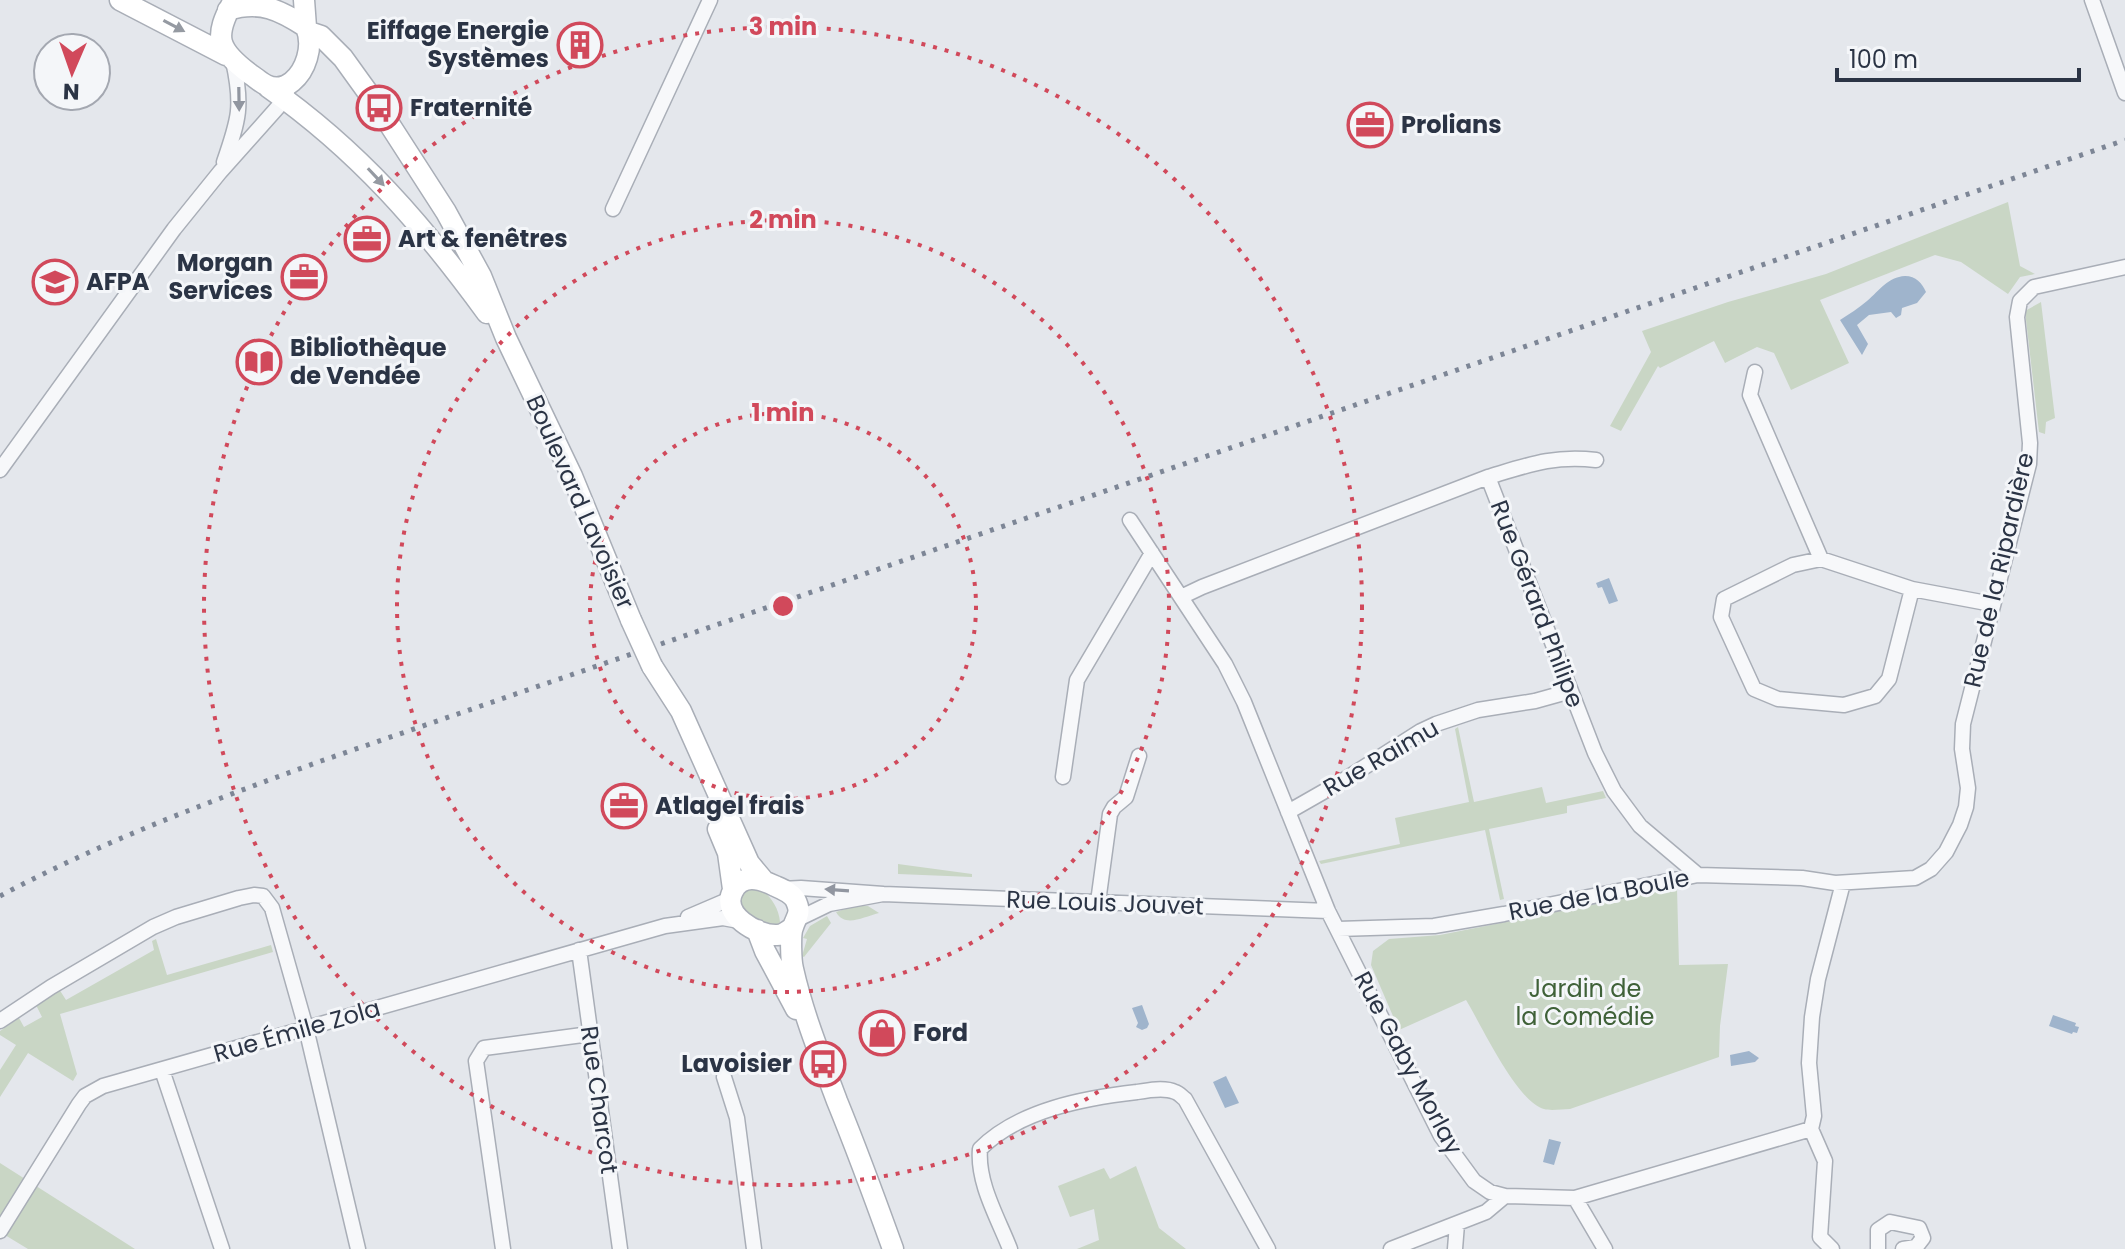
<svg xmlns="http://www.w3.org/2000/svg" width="2125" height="1249" font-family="Poppins,sans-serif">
	<rect width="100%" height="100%" fill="#e4e7ec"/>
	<!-- green -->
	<path fill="#c9d6c5" d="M2008 202 2020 266 2035 274 2020 277 2008 294 1961 262 1935 255 1820 300 1849 363 1791 390 1774 353 1757 347 1725 363 1714 341 1660 368 1658 366 1621 431 1610 426 1651 352 1642 331 1728 302 1826 274Z
		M2041 302 2055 418 2046 422 2045 434 2039 432 2025 311Z
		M1458 727 1474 802 1542 787 1546 803 1603 791 1606 798 1567 806V813L1489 829 1504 899 1500 900 1485 830 1321 864 1319 861 1400 844 1395 818 1469 802 1455 729Z
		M898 864 972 874V877L898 874Z
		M760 888C771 897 779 908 780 922L775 926 750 918 740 904 742 893 745 889Z
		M1677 888 1679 965 1728 964 1720 1026 1719 1057 1570 1109C1562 1109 1551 1111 1544 1109 1516 1101 1482 1026 1466 1000L1399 1030 1371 965 1373 951 1389 939 1440 935Z
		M854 906H868L879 913C863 917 845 928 836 912Z
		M827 916 831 923 804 957 802 956 807 939 803 938 810 926Z
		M156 939 167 975 271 945 273 952 60 1014 77 1074 73 1081 28 1053 0 1097V1070L16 1045 0 1035V1031L19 1018 24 1027 42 1017 35 1003 59 989 66 1000 154 950 152 941Z
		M0 1163 135 1249H28L0 1232Z
		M1136 1166 1159 1228 1186 1249H1077L1099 1240 1094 1209 1070 1217 1058 1186 1104 1168 1110 1179Z"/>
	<!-- water -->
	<path fill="#9fb4cc" d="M1905 276C1916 276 1922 283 1926 292L1917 303 1902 308 1901 315 1896 318 1891 312 1869 315 1857 325 1868 344 1862 355 1840 320C1849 314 1859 308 1867 301 1880 290 1888 277 1905 276Z
		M1609 578 1618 601 1609 604 1602 587 1598 588 1596 583Z
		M1142 1005 1149 1024 1147 1028 1142 1030 1136 1027 1138 1023 1132 1008Z
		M2053 1015 2076 1023 2075 1026 2079 1027 2077 1033 2073 1032 2072 1034 2049 1026Z
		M1749 1051 1759 1058 1755 1062 1731 1066 1730 1055Z
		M1226 1076 1239 1103 1225 1108 1213 1082Z
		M1549 1139 1561 1142 1554 1165 1543 1162Z"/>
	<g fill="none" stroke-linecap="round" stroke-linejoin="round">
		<!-- street casing -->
		<g stroke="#a9aeb7" stroke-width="17">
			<path id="street" d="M2092 0 2125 93
				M224 162C239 119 243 106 233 61
				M613 209 710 0
				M1755 372 1750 395 1821 559 1912 589 1992 604
				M0 470 174 229 220 172 278 107 287 92
				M1488 477C1528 465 1554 455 1596 460
				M1130 520 1225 664 1244 702 1328 911 1441 1136 1474 1181 1490 1192 1505 1196 1575 1198 1811 1129
				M1821 559 1793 565 1724 599 1721 617 1754 689 1778 699 1844 705 1875 696 1889 679 1912 589
				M1181 597 1202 587 1488 477 1595 753 1614 791 1640 826 1698 875
				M1063 777 1077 680 1152 553
				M1288 812 1344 780 1421 731 1436 724 1478 710 1535 701 1571 691
				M781 889 801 888 883 894 829 904 798 919
				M883 894 1328 911
				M1098 902 1110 814 1114 807 1126 797 1139 756
				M688 917 730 899
				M1338 929 1434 926 1504 914 1698 875 1802 878 1835 883 1915 878 1931 869 1946 852 1960 825 1966 807 1968 788 1962 749 1963 724 2029 464 2030 443 2017 317 2020 301 2034 287 2125 267
				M579 950 620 1249
				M0 1021 51 987 153 927 176 917 239 898 254 895 263 896 272 908 306 1028 358 1249
				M162 1070 222 1249
				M724 1077 737 1118 754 1249
				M1811 1129 1814 1116 1809 1063 1812 1017 1818 979 1843 883
				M1811 1129 1825 1161 1820 1237 1832 1249
				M1575 1198 1605 1249
				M0 1231 79 1104 85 1096 103 1086 665 926 723 918 739 921
				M503 1249 476 1061 484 1048 590 1034
				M1010 1249C998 1218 977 1183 980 1149 1019 1110 1084 1098 1137 1092 1148 1090 1165 1087 1175 1092 1179 1093 1182 1097 1185 1099L1268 1249
				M1391 1249 1486 1212 1505 1196
				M1455 1249 1457 1224
				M1878 1249V1230L1890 1222 1919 1228 1923 1238 1916 1247 1903 1249"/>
		</g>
		<!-- secondary casing -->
		<g stroke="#a9aeb7" stroke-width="23">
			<path id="secondary" d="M120 0 226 55
				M304 0 306 27
				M228 10C260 0 280 10 306 27 310 37 310 48 307 58 302 75 286 95 266 85 260 82 255 77 250 74 217 49 213 37 234 0
				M309 32 321 36 343 58 379 108 446 212 481 276 506 338 572 476 631 620
				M268 87C359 151 422 224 487 313
				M652 666 681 711 749 863 764 881
				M718 829 728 853 733 889
				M793 927C788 931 783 935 777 935 757 936 720 914 733 891 742 873 761 879 775 886 782 889 790 892 795 899 802 913 797 915 793 927 790 934 791 961 793 969 803 1014 821 1058 837 1101 857 1150 875 1199 893 1249
				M757 930 765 951 796 1009"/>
		</g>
		<!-- street -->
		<use href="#street" stroke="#f7f8fa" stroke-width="14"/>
		<!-- secondary -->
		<use href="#secondary" stroke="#fff" stroke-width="20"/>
		<!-- rail -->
		<path stroke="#7d8696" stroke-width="5" stroke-dasharray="4 8" stroke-linecap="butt" d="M0 896C103 841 211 801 321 761L2125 140"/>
		<!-- secondary-bridge casing -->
		<g stroke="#a9aeb7" stroke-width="23" stroke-linecap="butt">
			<path id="secondary-bridge" d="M631 620 652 666"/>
		</g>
		<!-- secondary-bridge -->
		<use href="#secondary-bridge" stroke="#fff" stroke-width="20"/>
	</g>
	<!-- one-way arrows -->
	<defs><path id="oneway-solid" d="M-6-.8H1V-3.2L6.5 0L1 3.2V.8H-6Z" transform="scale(2)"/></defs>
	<g fill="#959aa2">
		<use href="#oneway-solid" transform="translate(174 26) rotate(28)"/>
		<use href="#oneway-solid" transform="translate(376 177) rotate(47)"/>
	</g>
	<g fill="#9196a0">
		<use href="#oneway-solid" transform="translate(239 99) rotate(89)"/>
		<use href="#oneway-solid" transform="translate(837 890) rotate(-176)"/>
	</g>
	<!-- distance rings -->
	<g fill="none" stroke="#d1495b" stroke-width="4" stroke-dasharray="4 8">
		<circle cx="783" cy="606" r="193"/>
		<circle cx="783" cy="606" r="386"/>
		<circle cx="783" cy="606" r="579"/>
	</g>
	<!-- icons -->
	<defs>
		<g id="building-ring" transform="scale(2.3)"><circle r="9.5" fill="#f4f6f9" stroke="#d1495b" stroke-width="1.5"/><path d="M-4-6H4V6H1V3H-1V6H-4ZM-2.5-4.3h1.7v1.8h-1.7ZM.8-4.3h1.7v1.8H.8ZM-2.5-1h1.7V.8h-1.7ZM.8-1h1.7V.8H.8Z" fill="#d1495b"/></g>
		<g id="bus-ring" transform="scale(2.3)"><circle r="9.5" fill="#f4f6f9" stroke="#d1495b" stroke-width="1.5"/><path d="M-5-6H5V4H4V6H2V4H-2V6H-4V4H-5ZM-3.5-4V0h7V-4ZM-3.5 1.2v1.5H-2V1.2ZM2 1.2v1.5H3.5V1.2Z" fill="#d1495b"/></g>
		<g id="office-ring" transform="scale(2.3)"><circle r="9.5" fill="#f4f6f9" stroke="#d1495b" stroke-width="1.5"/><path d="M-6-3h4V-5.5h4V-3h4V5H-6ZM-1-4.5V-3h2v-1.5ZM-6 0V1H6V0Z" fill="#d1495b"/></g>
		<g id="school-ring" transform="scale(2.3)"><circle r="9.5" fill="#f4f6f9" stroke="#d1495b" stroke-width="1.5"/><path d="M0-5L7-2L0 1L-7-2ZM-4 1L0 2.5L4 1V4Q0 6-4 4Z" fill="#d1495b"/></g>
		<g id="library-ring" transform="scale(2.3)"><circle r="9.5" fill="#f4f6f9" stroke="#d1495b" stroke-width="1.5"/><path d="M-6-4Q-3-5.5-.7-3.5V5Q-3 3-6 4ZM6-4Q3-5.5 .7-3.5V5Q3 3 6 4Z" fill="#d1495b"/></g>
		<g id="shop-ring" transform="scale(2.3)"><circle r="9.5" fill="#f4f6f9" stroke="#d1495b" stroke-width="1.5"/><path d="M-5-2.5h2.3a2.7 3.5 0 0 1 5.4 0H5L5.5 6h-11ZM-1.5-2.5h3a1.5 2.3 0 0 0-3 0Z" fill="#d1495b"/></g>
	</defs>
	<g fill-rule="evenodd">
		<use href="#building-ring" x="580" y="45"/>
		<use href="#bus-ring" x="379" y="108"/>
		<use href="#office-ring" x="1370" y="125"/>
		<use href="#office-ring" x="367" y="239"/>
		<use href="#office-ring" x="304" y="277"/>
		<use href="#school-ring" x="55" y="282"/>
		<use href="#library-ring" x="259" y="362"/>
		<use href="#office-ring" x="624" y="806"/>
		<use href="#shop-ring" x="882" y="1033"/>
		<use href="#bus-ring" x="823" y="1064"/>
	</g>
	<g text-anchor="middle" stroke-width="6" stroke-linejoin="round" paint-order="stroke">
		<!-- poi labels -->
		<g font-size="24" font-weight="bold" fill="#2b3445" stroke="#f4f6f9" text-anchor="start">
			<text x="549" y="39" text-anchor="end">Eiffage Energie<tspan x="549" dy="28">Systèmes</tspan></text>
			<text x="410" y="116">Fraternité</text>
			<text x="1401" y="133">Prolians</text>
			<text x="398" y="247">Art &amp; fenêtres</text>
			<text x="273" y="271" text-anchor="end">Morgan<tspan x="273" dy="28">Services</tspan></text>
			<text x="86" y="290">AFPA</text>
			<text x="290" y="356">Bibliothèque<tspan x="290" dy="28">de Vendée</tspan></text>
			<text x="655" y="814">Atlagel frais</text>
			<text x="913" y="1041">Ford</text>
			<text x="792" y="1072" text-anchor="end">Lavoisier</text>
		</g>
		<!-- street labels -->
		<g font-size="24" fill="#2b3445" stroke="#f4f6f9">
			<text transform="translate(580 502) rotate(66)" y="8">Boulevard Lavoisier</text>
			<text transform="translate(1999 570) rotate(-77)" y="8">Rue de la Ripardière</text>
			<text transform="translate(1537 604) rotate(69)" y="8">Rue Gérard Philipe</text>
			<text transform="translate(1381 758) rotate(-30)" y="8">Rue Raimu</text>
			<text transform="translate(1599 895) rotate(-11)" y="8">Rue de la Boule</text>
			<text transform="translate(1105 903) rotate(2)" y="8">Rue Louis Jouvet</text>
			<text transform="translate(297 1031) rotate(-16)" y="8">Rue Émile Zola</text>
			<text transform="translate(1408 1063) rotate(62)" y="8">Rue Gaby Morlay</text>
			<text transform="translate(599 1100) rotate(82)" y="8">Rue Charcot</text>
		</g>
		<!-- park labels -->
		<g font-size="24" fill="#3f6138" stroke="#f4f6f9">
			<text x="1585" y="997">Jardin de<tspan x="1585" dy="28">la Comédie</tspan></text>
		</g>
	</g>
	<circle cx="783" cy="606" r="12" fill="#d1495b" stroke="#f4f6f9" stroke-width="4"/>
	<g font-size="24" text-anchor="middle" font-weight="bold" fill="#d1495b" stroke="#f4f6f9" stroke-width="6" stroke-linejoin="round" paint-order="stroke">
		<text x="783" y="35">3 min</text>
		<text x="783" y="228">2 min</text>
		<text x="783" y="421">1 min</text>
	</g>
	<!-- north arrow -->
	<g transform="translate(72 72) rotate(182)"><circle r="38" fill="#f4f6f9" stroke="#a4a8b1" stroke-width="2"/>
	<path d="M0-6L14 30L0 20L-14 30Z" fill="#d1495b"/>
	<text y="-12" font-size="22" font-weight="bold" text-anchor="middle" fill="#2b3445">N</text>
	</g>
	<!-- scale -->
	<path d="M1837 68v12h242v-12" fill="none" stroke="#2b3445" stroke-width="4"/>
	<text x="1849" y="68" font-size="24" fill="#2b3445" stroke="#f4f6f9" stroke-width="6" paint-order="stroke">100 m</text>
</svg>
